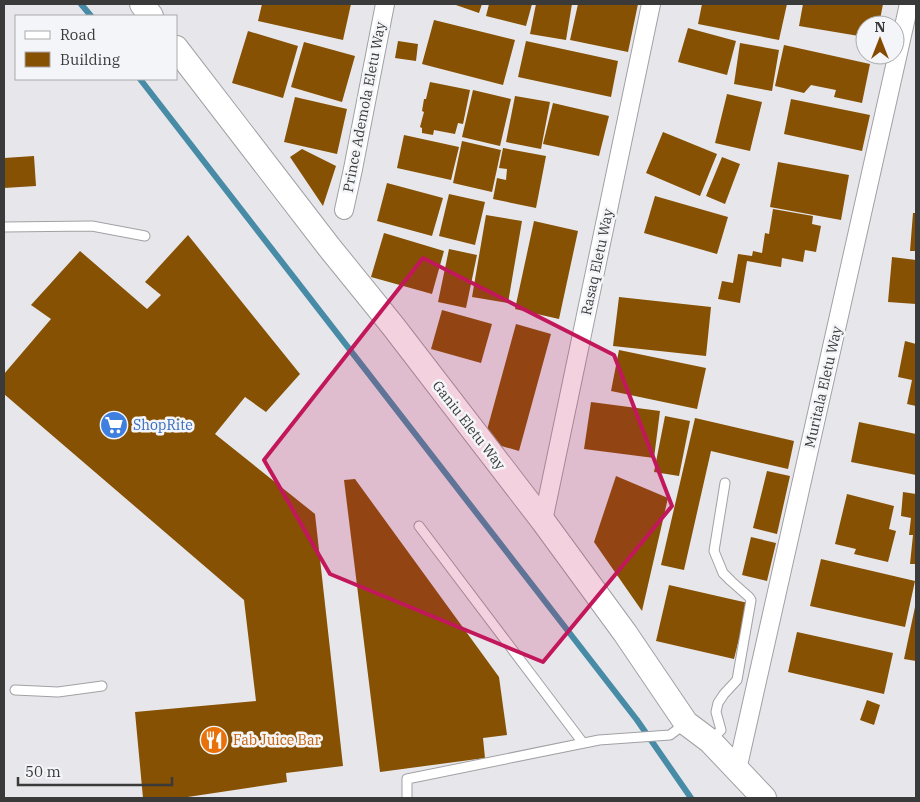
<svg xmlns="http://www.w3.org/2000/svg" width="920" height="802" font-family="'IBM Plex Serif',serif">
	<rect width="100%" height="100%" fill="#e7e7eb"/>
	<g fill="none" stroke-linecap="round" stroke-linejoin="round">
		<!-- stream -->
		<path stroke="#478ba6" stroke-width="6" d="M81 4 91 16
			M140 79 637 720 691 798"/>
	</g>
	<!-- building -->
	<path fill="#865102" d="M262 4H351L343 40 258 21Z
		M453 4H482L479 13Z
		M489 4H532L526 26 486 16Z
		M536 4H572L566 40 530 34Z
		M578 4H638L628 52 570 40Z
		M702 4H787L779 40 698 24Z
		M803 4H883L879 25H865V37L799 26Z
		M434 20 515 40 503 85 422 64Z
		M688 28 736 41 727 75 678 62Z
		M248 31 298 46 283 98 232 83Z
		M398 41 418 44 416 61 395 58Z
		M526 41 618 61 611 97 518 77Z
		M304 42 355 56 342 102 291 87Z
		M740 43 779 50 772 91 734 84Z
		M784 45 870 64 862 103 834 97 836 90 811 85 804 93 775 86Z
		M430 82 470 90 463 124 458 123 455 134 434 130 433 135 422 133V128L420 127 424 112 422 111 424 99H426Z
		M473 90 511 99 500 146 462 137Z
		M727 94 762 102 750 151 715 143Z
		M515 96 550 102 541 149 506 142Z
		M295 97 347 109 337 154 284 142Z
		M791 99 870 115 862 151 784 134Z
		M553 103 609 116 599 156 543 144Z
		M663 132 717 154 700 196 646 173Z
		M404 135 459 147 451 180 397 168Z
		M462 141 501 150 492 192 453 183Z
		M503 148 546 156 536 208 493 199 497 178 506 180 507 169 499 168Z
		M302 149 336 166 323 206 290 157Z
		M34 156 36 186 4 188V158Z
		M722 157 740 164 725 204 706 196Z
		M778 162 849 175 841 220 770 207Z
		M387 183 443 198 432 236 377 221Z
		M449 194 485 202 475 245 439 236Z
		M655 196 728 217 717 254 644 233Z
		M773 209 813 216 812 224 821 226 816 252 805 250 803 262 782 258 781 267 747 261 740 303 718 299 722 281 733 283 738 254 752 256 753 251 762 253 765 233 769 234Z
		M913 213H916V251H910Z
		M486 215 522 221 508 303 472 297Z
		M534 221 578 231 559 319 515 309Z
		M384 233 444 251 432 294 371 277Z
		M188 235 300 374 266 412 245 397 215 434 315 514 343 766 286 773 287 782 181 798H143L135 712 256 701 244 600 4 394V374L51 319 31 305 80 251 147 309 161 295 145 282Z
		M449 249 477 255 466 308 438 302Z
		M892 257 916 260V304L888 302Z
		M619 297 711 307 706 356 613 346Z
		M442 310 492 324 481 363 431 349Z
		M516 324 551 334 519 451 484 441Z
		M905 341 916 344V406L907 404 912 380 898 377Z
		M619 350 706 368 697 409 611 391Z
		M591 402 660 411 654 458 584 449Z
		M665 416 690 421 679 476 654 472Z
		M695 418 794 441 788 469 711 451 684 570 661 565Z
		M859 422 916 434V475L851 462Z
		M767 471 790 476 777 534 753 528Z
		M616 476 668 498 642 611 594 542Z
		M355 479 499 677 507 735 483 738 485 758 380 772 344 480Z
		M903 492 916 494V564H910L913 535H909L911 518 901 516Z
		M847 494 894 506 889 529 896 531 888 562 854 554 856 549 835 544Z
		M751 537 776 543 767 581 742 575Z
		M821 559 915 581 905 627 810 606Z
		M669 585 748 603 734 659 656 641Z
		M915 607H916V661L904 659Z
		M797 632 893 653 884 694 788 672Z
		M867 700 880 705 874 725 860 720Z"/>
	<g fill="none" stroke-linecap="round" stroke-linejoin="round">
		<!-- lane casing -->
		<g stroke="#a1a1a5" stroke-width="11">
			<path id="lane" d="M4 227 92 226 145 236
				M419 526 583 743
				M15 690 58 692 102 686
				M710 741 721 730 716 712 718 703 724 694 737 680 751 600 749 597 731 581 723 573 714 551 725 483
				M407 798V779L599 740 670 735 686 723"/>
		</g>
		<!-- street casing -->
		<g stroke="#a1a1a5" stroke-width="20">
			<path id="street" d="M344 210 353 169 385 4
				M543 521 651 4
				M737 770 909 4"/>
		</g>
		<!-- secondary casing -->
		<g stroke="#a1a1a5" stroke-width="26">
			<path id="secondary" d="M142 4 151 16
				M176 48 329 247 393 326 543 521 625 633 686 723 710 741 764 798"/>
		</g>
		<!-- lane -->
		<use href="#lane" stroke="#fff" stroke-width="9"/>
		<!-- street -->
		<use href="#street" stroke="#fff" stroke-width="18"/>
		<!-- secondary -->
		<use href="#secondary" stroke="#fff" stroke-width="24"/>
	</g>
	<!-- marked area -->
	<path fill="#c2185b" fill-opacity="0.2" stroke="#c2185b" stroke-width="4" stroke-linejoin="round" d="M423 258 614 355 672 506 543 662 330 574 264 460Z"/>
	<!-- icons -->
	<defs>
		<g id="supermarket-disc" transform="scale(1.4375)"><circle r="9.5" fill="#3f7fe0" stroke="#f4f5f8"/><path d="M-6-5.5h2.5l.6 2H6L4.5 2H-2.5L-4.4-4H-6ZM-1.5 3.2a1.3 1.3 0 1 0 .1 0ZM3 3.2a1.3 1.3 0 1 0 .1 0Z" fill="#fff"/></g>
		<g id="restaurant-disc" transform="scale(1.4375)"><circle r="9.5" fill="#e8710a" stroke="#f4f5f8"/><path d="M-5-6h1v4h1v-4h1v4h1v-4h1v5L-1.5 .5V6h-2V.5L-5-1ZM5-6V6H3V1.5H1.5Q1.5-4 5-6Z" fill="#fff"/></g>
	</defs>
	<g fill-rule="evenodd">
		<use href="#supermarket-disc" x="114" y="425"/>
		<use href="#restaurant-disc" x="214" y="740"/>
	</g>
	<g text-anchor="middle" stroke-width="5" stroke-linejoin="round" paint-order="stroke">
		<!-- street labels -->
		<g font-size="14" fill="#3a3a3b" stroke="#f4f5f8">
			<text transform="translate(364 107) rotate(-79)" y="5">Prince Ademola Eletu Way</text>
			<text transform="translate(597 262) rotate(-78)" y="5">Rasaq Eletu Way</text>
			<text transform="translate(823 387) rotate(-77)" y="5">Muritala Eletu Way</text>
			<text transform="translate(469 425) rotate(52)" y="5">Ganiu Eletu Way</text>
		</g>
		<!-- shop labels -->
		<g font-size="14" fill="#366cbe" stroke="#f4f5f8" text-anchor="start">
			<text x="133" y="430">ShopRite</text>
		</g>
		<!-- food labels -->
		<g font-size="14" fill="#c56008" stroke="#f4f5f8" text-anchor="start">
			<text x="233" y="745">Fab Juice Bar</text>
		</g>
	</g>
	<!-- border -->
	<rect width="920" height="802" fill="none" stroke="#3a3a3b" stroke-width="10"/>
	<!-- legend -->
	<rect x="15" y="15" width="162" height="65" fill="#f4f5f8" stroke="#aaaaac"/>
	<rect x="25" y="31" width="25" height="8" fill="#ffffff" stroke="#aaaaac"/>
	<text x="60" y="40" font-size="15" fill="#3a3a3b">Road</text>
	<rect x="25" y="52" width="25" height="15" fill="#865102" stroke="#aaaaac"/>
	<text x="60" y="65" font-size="15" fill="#3a3a3b">Building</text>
	<!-- north arrow -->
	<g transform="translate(880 40)"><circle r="24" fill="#f4f5f8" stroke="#aaaaac"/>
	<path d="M0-4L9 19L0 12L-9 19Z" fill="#844a00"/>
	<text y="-8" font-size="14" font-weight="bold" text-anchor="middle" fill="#3a3a3b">N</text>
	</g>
	<!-- scale -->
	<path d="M18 777v8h154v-8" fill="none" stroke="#3a3a3b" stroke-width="2.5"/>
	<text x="25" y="777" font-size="15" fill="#3a3a3b" stroke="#f4f5f8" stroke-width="4" paint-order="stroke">50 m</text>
</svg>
